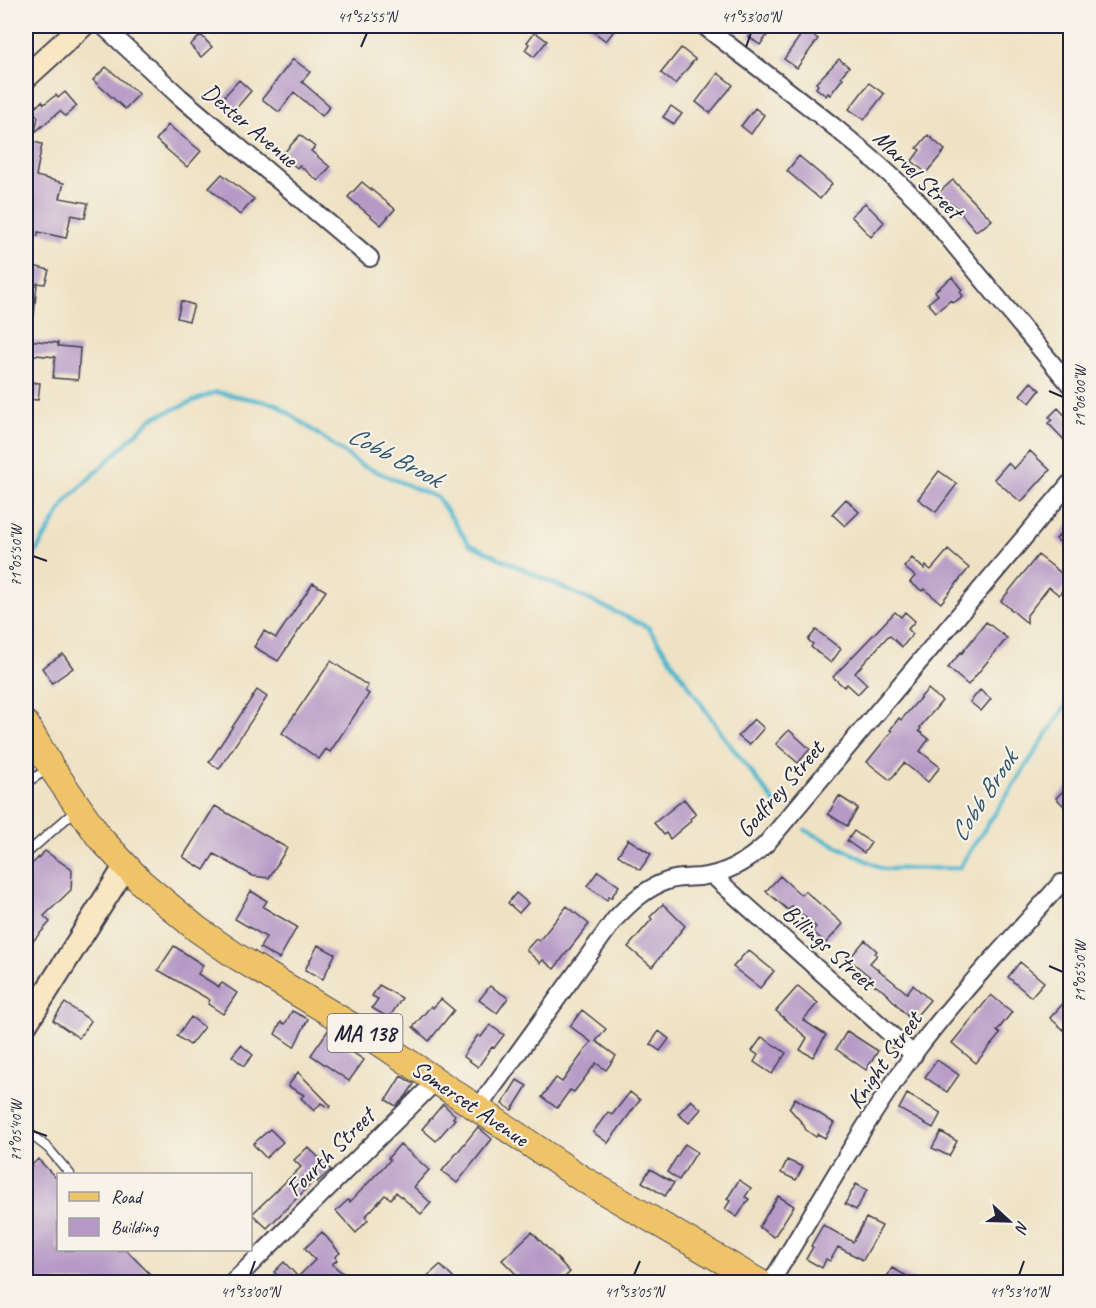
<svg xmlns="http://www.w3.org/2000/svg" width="1096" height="1308" font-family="Caveat,sans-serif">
	<rect width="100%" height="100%" fill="#f7f3e8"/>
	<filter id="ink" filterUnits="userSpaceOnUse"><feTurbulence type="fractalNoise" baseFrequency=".0167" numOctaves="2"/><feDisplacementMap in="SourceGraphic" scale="12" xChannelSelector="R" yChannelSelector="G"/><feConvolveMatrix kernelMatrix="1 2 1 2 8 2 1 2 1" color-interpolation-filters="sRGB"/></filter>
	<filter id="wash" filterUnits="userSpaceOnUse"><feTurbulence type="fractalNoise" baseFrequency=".008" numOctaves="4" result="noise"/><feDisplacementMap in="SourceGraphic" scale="24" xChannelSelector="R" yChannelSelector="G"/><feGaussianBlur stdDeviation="1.35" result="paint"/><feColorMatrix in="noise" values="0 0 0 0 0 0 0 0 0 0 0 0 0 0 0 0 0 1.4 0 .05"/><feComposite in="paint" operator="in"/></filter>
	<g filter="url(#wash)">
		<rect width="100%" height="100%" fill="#efe2c4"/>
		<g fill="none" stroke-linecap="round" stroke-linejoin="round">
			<!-- stream -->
			<path stroke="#4fb6ce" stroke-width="4.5" d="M26 568 67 500 152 418 216 392 276 404 361 465 438 498 469 544 648 627 727 741 776 804
				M805 830 883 869 959 868 1070 699"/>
		</g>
		<g id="blocks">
			<!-- building -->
			<path fill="#b59ac6" d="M586 26H618L606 41Z
				M755 26H774L760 45 748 36Z
				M805 29 818 39 797 68 784 59Z
				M535 32 547 41 534 57 525 50 529 44 527 42Z
				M201 35 212 47 201 57 190 45Z
				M681 48 695 59 675 84 661 73Z
				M293 59 310 72 302 82 330 106 322 116 294 92 279 112 262 99Z
				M839 59 849 67 841 76 843 78 830 95 828 93 826 96 816 88 818 85 816 83Z
				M106 67 139 94 125 109 93 80Z
				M718 73 733 85 710 113 696 102Z
				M239 80 251 91 232 113 220 101Z
				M869 83 884 94 864 120 849 109Z
				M65 92 77 106 65 116 60 111 35 132 38 117 32 111 42 101 44 104 56 95 58 98Z
				M671 106 682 114 674 124 663 117Z
				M755 108 764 115 751 134 741 126Z
				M168 125 201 151 187 167 156 140Z
				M300 135 315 147 311 151 330 167 318 181 299 165 297 168 282 155Z
				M928 135 945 150 926 173 912 161 920 150 917 148Z
				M26 140 42 144 36 176 64 183 60 198 88 203 85 218 71 215 66 238 38 232V236L26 234V215L30 198H26Z
				M799 156 832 184 820 199 787 171Z
				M222 174 254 199 240 215 209 188Z
				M953 180 992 220 982 228 981 227 976 231 953 204 948 208 939 198 941 197 938 193Z
				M362 182 395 209 381 225 348 197Z
				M865 203 884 222 871 237 851 216Z
				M26 264 49 270 45 284 37 283 34 315 26 314Z
				M952 277 962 290 960 292 963 296 953 303 951 300 936 312 928 303 938 295 935 291Z
				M181 301 194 305 189 321 177 318Z
				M26 340 58 343V346L80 348 78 380 53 378 55 357 26 354Z
				M26 382 40 383 38 400 26 399Z
				M1031 382 1040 390 1030 403 1020 395Z
				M1058 408 1071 422V447L1048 423 1052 420 1049 417Z
				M1030 451 1050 470 1021 502 994 479 1008 463 1014 469Z
				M939 471 957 484 936 512 918 499Z
				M846 499 859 512 845 526 832 514Z
				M1071 521V552L1056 539Z
				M948 550 969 568 941 603 924 589 922 591 910 582 915 576 904 567 912 558 924 569 926 566 931 570Z
				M1038 555 1070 580 1059 595 1049 587 1027 615V623L1001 601Z
				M313 583 326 591 278 661 254 647 264 631 276 638Z
				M895 612 901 617 905 612 915 621 908 629 913 634 902 647 889 635 855 673 867 684 858 694 847 684 844 687 833 677Z
				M986 622 1007 638 968 685 948 668 961 652 962 653Z
				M816 630 841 649 831 663 811 647 813 644 808 640Z
				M63 654 73 668 52 683 42 668Z
				M331 661 368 686 365 691 369 694 330 752 326 749 319 759 282 733Z
				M928 689 942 701 920 727 921 728 919 731 929 739 920 751 940 767 928 782 904 763 890 780 867 762 892 731 890 730 899 718 901 720Z
				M257 690 267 697 219 769 209 762Z
				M980 690 991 699 981 711 970 702Z
				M754 719 764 728 749 745 738 736Z
				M789 730 810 749 798 763 776 744Z
				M1071 783V813L1056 798Z
				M839 796 858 808 847 826 828 814Z
				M684 799 696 814 690 819 691 821 670 839 666 833 664 835 654 823Z
				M215 806 287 848 269 878 253 876 214 854 204 870 183 857Z
				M854 831 871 843 864 853 847 841Z
				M628 839 651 854 640 870 618 855Z
				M45 851 72 870 71 890 44 916 50 922 26 949V870Z
				M598 871 619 886 611 898 609 896 607 900 587 886Z
				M780 876 801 895 805 891 843 924 826 943 812 931 816 927 792 906 788 910 766 891Z
				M251 891 267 901 263 907 297 927 279 959 260 948 266 937 235 919Z
				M516 893 528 903 519 913 508 903Z
				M663 904 685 926 652 967 628 947 652 919 650 917Z
				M567 906 589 924 554 969 543 960 540 963 526 950 536 939 539 941Z
				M865 940 877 951 875 953 877 955 870 963 907 993 913 985 930 1000 912 1021 885 992 867 980 870 977 849 959Z
				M318 945 335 954 323 979 305 970Z
				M174 946 203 965 198 974 219 987 222 983 237 993 223 1014 208 1004 210 1000 158 970Z
				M748 950 774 971 760 988 733 967Z
				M1020 962 1044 982 1031 997 1008 977Z
				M379 985 402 998 389 1018 372 1008 378 999 372 996Z
				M490 986 508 998 497 1013 479 1000Z
				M798 986 818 1003 803 1020 826 1035 813 1057 800 1050 807 1038 776 1011Z
				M991 995 1012 1012 997 1031 1000 1034 976 1063 952 1043Z
				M1071 995V1036L1050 1018Z
				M441 999 454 1010 429 1041 413 1027 431 1006 433 1008Z
				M65 1003 91 1021 79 1038 53 1020Z
				M582 1010 606 1029 596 1041 616 1056 606 1070 596 1063 574 1092 570 1090 557 1108 542 1097 556 1078 562 1082 591 1042 570 1026Z
				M292 1011 308 1019 294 1047 275 1034 281 1022 285 1024Z
				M191 1017 204 1027 190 1045 177 1036Z
				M490 1025 504 1035 494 1048 492 1047 478 1067 463 1056 478 1035 481 1037Z
				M329 1029 344 1039 340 1044 364 1060 349 1081 311 1055Z
				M659 1031 669 1039 660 1051 650 1044Z
				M847 1031 878 1051 866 1070 836 1049Z
				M762 1037 786 1053 772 1074 754 1062 758 1055 752 1051Z
				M241 1045 253 1055 244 1066 232 1056Z
				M937 1060 959 1075 947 1092 925 1077Z
				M298 1072 331 1106 330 1108 321 1103 314 1111 301 1098 304 1095 288 1086Z
				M401 1076 414 1084 406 1096 396 1106 386 1100Z
				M517 1080 527 1086 512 1110 502 1104Z
				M630 1092 640 1100 608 1143 593 1132 608 1112 612 1115Z
				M907 1094 941 1113 933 1128 899 1109Z
				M795 1098 834 1123 825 1138 818 1134 816 1137 806 1130 803 1124 789 1108Z
				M691 1100 701 1109 689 1123 678 1114Z
				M443 1104 455 1115 453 1118 455 1119 436 1141 422 1129Z
				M478 1127 492 1139 457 1183 442 1171Z
				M270 1129 283 1142 266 1158 253 1144Z
				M941 1132 957 1141 949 1156 932 1148Z
				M400 1144 429 1170 414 1187 431 1203 421 1214 396 1192 391 1199 385 1195 365 1217 368 1220 356 1233 336 1211 348 1200 350 1202 390 1160 388 1158Z
				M685 1144 697 1152 679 1180 667 1172Z
				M308 1147 331 1170 317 1182 315 1180 267 1228 252 1214 301 1167 294 1160Z
				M38 1159 58 1180V1250H126L158 1282H26V1171Z
				M787 1160 803 1167 796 1180 781 1173Z
				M650 1169 674 1183 665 1196 642 1182Z
				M739 1180 751 1188 745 1197 749 1199 737 1217 725 1209 730 1201 727 1199Z
				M856 1184 867 1190 856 1210 845 1204Z
				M778 1196 794 1206 774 1237 759 1227Z
				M866 1218 882 1226 863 1260 838 1247 830 1261 826 1259 822 1268 806 1259 813 1247 811 1246 823 1225 853 1242Z
				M322 1232 340 1253 335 1257 337 1260 332 1264 353 1282H284L274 1272 284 1262 298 1277 315 1260 305 1248Z
				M532 1232 570 1272 560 1282H524L502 1260Z
				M440 1265 457 1282H421Z
				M892 1268 918 1282H884Z"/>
		</g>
	</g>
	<g filter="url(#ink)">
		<use href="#blocks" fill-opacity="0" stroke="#413f50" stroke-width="1.5"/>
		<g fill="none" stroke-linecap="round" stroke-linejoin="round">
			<!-- lane casing -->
			<g stroke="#413f50" stroke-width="11">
				<path id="lane" d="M26 783 48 769
					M26 854 76 810
					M26 1131 48 1148 70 1174"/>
			</g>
			<!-- street casing -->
			<g stroke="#413f50" stroke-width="20">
				<path id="street" d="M103 26 180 97 370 258
					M704 26C776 82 851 135 917 200L1070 385
					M712 875 914 1055
					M478 1108 615 919C630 903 646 888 667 881 678 877 689 878 700 877 726 874 747 862 766 844L1070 483
					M233 1282 436 1081
					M771 1282C817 1207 861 1127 913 1055 958 994 1012 939 1061 883"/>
			</g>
			<!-- secondary casing -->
			<g stroke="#413f50" stroke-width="26">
				<path id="secondary" d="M26 77 82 26
					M26 1024 125 867"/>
			</g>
			<!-- primary casing -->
			<g stroke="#413f50" stroke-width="28">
				<path id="primary" d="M26 724 51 767 100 838 142 883 197 929 236 956 380 1043 581 1178 759 1282"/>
			</g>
			<!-- lane -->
			<use href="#lane" stroke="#fff" stroke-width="8"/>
			<!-- street -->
			<use href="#street" stroke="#fff" stroke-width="16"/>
			<!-- secondary -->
			<use href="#secondary" stroke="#f9e7c3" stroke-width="22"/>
			<!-- primary -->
			<use href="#primary" stroke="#efc469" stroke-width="26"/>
		</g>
	</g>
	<!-- ticks -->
	<path fill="none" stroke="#22223b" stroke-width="2" d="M361 47 367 33M746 47 751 33M1049 391 1063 397M33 556 47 561M1049 966 1063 972M33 1131 47 1136M250 1275 255 1261M634 1275 640 1261M1019 1275 1024 1261"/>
	<g text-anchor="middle" stroke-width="4.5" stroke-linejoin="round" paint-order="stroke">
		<!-- shield labels -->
		<rect fill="#f7f3e8" stroke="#62616f" stroke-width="1.5" x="327.5" y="1014" width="75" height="38" rx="4.5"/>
		<g font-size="22" font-weight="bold" fill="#22223b">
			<text x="365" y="1041">MA 138</text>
		</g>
		<!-- street labels -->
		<g font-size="24" fill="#22223b" stroke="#f7f3e8">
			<text transform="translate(250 125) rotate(40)" y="8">Dexter Avenue</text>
			<text transform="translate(918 174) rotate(45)" y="8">Marvel Street</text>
			<text transform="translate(780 789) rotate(-49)" y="8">Godfrey Street</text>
			<text transform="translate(829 947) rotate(42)" y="8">Billings Street</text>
			<text transform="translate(884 1060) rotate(-55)" y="8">Knight Street</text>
			<text transform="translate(470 1103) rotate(34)" y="8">Somerset Avenue</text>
			<text transform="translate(330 1152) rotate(-45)" y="8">Fourth Street</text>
		</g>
		<!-- water labels -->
		<g font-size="26" font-style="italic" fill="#32566e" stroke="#f7f3e8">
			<text transform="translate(395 456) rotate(28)" y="9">Cobb Brook</text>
			<text transform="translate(983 796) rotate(-57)" y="9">Cobb Brook</text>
		</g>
	</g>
	<!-- margin -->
	<rect width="1096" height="1308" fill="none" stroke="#f7f3e8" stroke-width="66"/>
	<!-- legend -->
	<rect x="57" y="1173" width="195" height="78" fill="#f7f3e8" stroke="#a29fa3" stroke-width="1.5"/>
	<rect x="69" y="1192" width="30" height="9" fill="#efc469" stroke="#a29fa3" stroke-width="1.5"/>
	<text x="111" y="1203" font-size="18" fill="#22223b">Road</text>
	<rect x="69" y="1218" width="30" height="18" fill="#b59ac6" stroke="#a29fa3" stroke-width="1.5"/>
	<text x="111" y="1233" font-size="18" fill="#22223b">Building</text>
	<!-- north arrow -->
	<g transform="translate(1009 1221) rotate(112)" stroke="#f7f3e8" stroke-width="4.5" paint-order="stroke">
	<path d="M0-4.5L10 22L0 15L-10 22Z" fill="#22223b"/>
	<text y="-9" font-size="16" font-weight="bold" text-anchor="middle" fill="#22223b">N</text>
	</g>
	<rect x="33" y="33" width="1030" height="1242" fill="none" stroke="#22223b" stroke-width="2"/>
	<g font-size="15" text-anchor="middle" fill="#22223b">
		<text x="367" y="22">41°52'55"N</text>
		<text x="751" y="22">41°53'00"N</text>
		<text transform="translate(1080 397) rotate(-90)" y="5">71°06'00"W</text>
		<text transform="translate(16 556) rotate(-90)" y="5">71°05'50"W</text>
		<text transform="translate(1080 972) rotate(-90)" y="5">71°05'50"W</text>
		<text transform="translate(16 1131) rotate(-90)" y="5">71°05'40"W</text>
		<text x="250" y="1297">41°53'00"N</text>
		<text x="634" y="1297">41°53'05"N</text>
		<text x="1019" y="1297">41°53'10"N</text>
	</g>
</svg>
